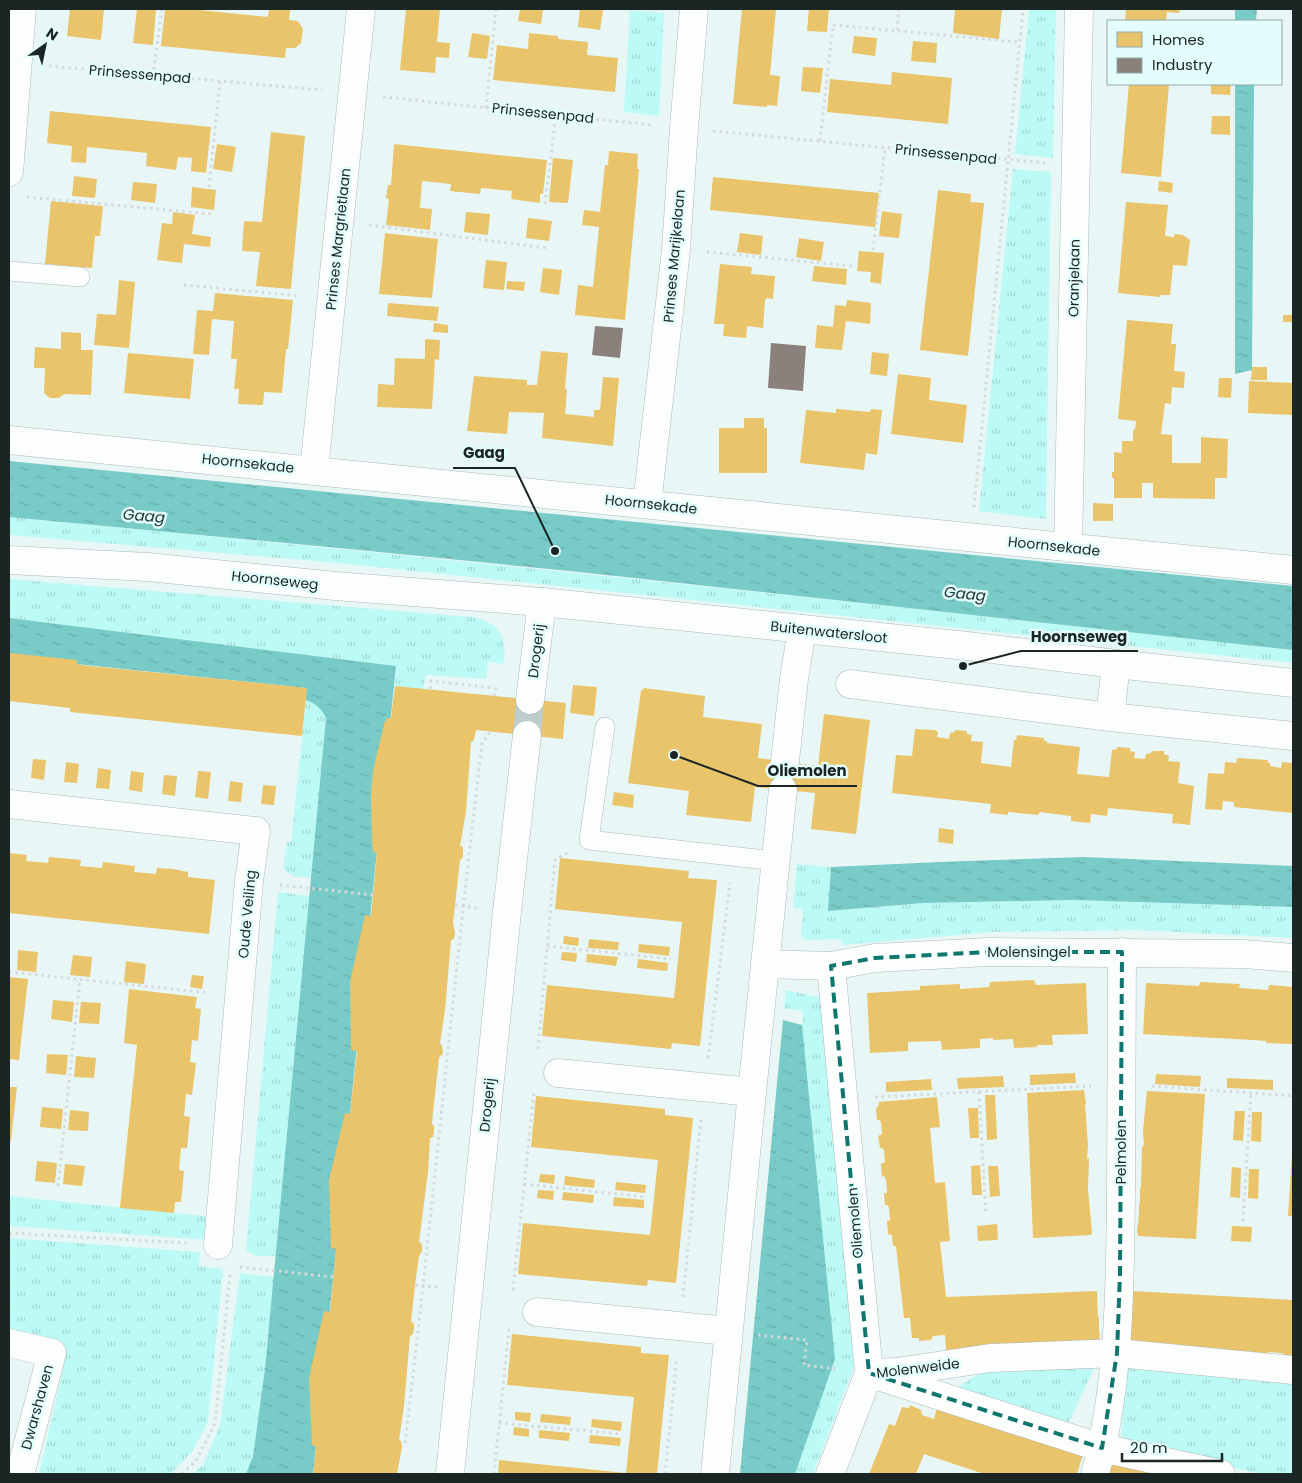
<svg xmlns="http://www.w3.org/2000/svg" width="1302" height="1483" font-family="Poppins,sans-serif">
	<defs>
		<pattern id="grass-tufts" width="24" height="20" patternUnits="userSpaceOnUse" patternTransform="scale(1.25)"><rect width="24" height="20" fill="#bcfaf5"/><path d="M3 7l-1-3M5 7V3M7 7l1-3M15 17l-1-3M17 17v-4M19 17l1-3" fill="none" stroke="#a1d6d2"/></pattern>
		<pattern id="water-ripples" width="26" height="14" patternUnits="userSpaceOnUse" patternTransform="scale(1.25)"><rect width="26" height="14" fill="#78cbc7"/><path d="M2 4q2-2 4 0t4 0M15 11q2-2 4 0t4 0" fill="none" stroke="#67aeab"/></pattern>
	</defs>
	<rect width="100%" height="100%" fill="#e8f7f6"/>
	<!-- grass -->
	<path fill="url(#grass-tufts)" d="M1029 9H1056L1053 158 1015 154Z
		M630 10 664 13 659 116 624 112Z
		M1013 169 1051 172 1046 519 979 511Z
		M9 517C437 557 865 603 1293 650V663L338 563 9 535Z
		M9 579 472 617C500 623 507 636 504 664L488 662 486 679 426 675 423 689 395 686 396 666 9 618Z
		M306 700C316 704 321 708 326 718L312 878 293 876 283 869 287 842H291Z
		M797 864 831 867 829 911 923 903 1073 900 1293 907V938L1138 930 994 932 842 945 841 939 805 940 801 935 803 909 793 908Z
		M278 892 310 896 276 1256H256L246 1250Z
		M786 990 823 998 854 1367 813 1474H795L835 1359 802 1025 803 1011 784 1008Z
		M9 1196 213 1217 211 1240 9 1226Z
		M9 1238 200 1252 199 1266 223 1269 208 1422 192 1452 170 1474H39L64 1365 62 1353 9 1330Z
		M240 1273 274 1277 265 1369 253 1456 246 1474H192L203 1465 220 1425Z
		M1098 1360 1067 1426 951 1392 993 1364Z
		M1125 1360 1293 1382V1474H1262L1121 1444Z"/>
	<!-- water -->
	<path fill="url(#water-ripples)" d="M1235 9H1257L1256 21H1235Z
		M1235 84H1254L1252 370 1235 374Z
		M9 461 1293 586V650L579 572 339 548 9 517Z
		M9 618 396 666 313 1474H246L253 1456 265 1369 326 718C321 708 316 704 306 700V688L9 657Z
		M1084 857 1293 866V907L1073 900 923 903 828 911 831 867 940 862Z
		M783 1020 802 1025 835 1359 795 1474H740Z"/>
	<!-- homes -->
	<path fill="#e9c46a" d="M70 9H104L101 40 67 36Z
		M137 9H156L153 45 133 43Z
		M165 9H189L268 17 269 9 290 10 289 20 298 21 303 29 301 43 295 48H286L285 58 161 46Z
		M406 9H440L437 42 450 43 449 58 436 57 435 73 400 70Z
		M520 9H543L541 24 518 21Z
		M580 9 603 10 600 30 578 27Z
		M742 9H776L770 75 780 76 777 106 767 105V107L733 104Z
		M809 9H829L827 32 807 31Z
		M955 9H1002L999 39 953 33Z
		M1126 9H1180L1179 13 1167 12 1166 21H1125Z
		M472 33 490 36 487 59 468 57Z
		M529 33 558 36V39L588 42 587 55 618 58 615 92 493 80 497 45 528 49Z
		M854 36 877 38 875 56 852 53Z
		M913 41 937 43 936 63 911 61Z
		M803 67 823 68 820 93 801 91Z
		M892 72 952 78 948 124 827 112 830 79 891 85Z
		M1129 84 1169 85 1161 177 1121 173Z
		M1211 84H1231L1230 95 1211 94Z
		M50 111 211 127 206 173 191 171 192 158 178 157 176 170 146 166 147 153 87 147 86 163 71 162 72 146 47 143Z
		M1212 116H1230V135L1211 134Z
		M271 132 305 136 291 289 256 286 260 252 242 251 244 221 262 222Z
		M217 144 236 147 232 172 213 169Z
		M394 144 547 160 543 194H540V203L511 199 512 191 481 188 480 194 450 191 451 184 422 181 420 208 432 209 430 230 386 225 389 199 386 198 388 185H391Z
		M609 151 638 154 637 169H639L625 320 575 315 578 285 593 287 599 227 582 225 584 210 600 212 605 165H608Z
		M553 158 573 160 568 203 549 202Z
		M74 176 97 179 95 198 72 196Z
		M713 177 879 193 875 227 710 210Z
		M1159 181 1173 183 1172 193 1158 191Z
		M133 182 157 184 155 203 131 200Z
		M192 187 216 190 214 210 191 207Z
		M938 190 971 194 970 202 984 203 968 356 920 350Z
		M51 201 103 206 100 236H95L92 268 45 264Z
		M1126 202 1168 205 1165 236 1174 237V234L1183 235 1190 240 1187 266 1173 265 1170 295H1160V297L1118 293Z
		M882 211 902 214 899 238 879 236Z
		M173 212 195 215 192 234 211 237 210 247 184 244 182 263 157 260 162 223 172 224Z
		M466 212 490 214 488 235 464 232Z
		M528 218 552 221 549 241 526 238Z
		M385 233 438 239 432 298 379 294Z
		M740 233 763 236 761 255 737 252Z
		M799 238 824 242 821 261 796 257Z
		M859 251 884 253 881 284 870 282 871 272 857 271Z
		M486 260 507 262 504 290 483 288Z
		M720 264 752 267 751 274 775 276 773 299 767 298 765 300 763 328 747 326 746 338 723 336 724 324H714Z
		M814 266 847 269 846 285 812 281Z
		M543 268 562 270 559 295 540 292Z
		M119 280 135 282 129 348 94 345 97 314 116 315Z
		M507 281 525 282 524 291 506 289Z
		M215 293 293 300 288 349H286L282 393 264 392 263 405 238 404 239 389H234L237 359H231L234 321 212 319 209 355 193 354 197 310 213 311Z
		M847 300 871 303 870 324 846 321 842 350 815 348 817 325 833 327 835 305 846 306Z
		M388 303 439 307 437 321 387 316Z
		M1283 315H1293V322H1283Z
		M1127 320 1173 324 1171 344H1176L1174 371 1185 372 1184 388 1172 387 1171 404 1165 403 1161 434 1172 435V463H1201V437L1228 439 1227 478H1215V499L1153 498V483H1142V498H1114V478H1112V472H1114V452L1122 453V441H1133V431L1135 429 1136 421 1118 419Z
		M434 323 448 325V333L433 332Z
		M61 332 81 333V350H93L91 395 64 394 59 398H50L44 393 45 368H34L35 347 61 349Z
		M425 339 440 340 439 360 435 359 432 409 377 407 378 384 394 385 395 358 425 359Z
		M541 351 568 353 565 389 567 390 565 414 594 417V410H600L603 377 619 378 613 446 542 438 544 413 509 412 507 434 467 431 474 376 527 380V385H537Z
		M872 352 889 354 887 376 870 374Z
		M128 353 194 359 190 399 124 393Z
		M1252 367H1267V380H1251Z
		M898 374 931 378 929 400 967 405 963 443 891 434Z
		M1219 378H1232L1231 398 1218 397Z
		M1249 381 1293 383V415L1248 413Z
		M836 409 870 412 871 409 882 410 877 455 866 453 864 470 800 463 806 410 836 413Z
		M744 418H764V428H767V473H719V428H744Z
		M1093 503 1113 504V521H1093Z
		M9 653 77 660V664L81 665 307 688 302 736 70 712V708L9 701Z
		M573 685 597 687 594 716 570 713Z
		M395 686 566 703 563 739 476 730 474 740 471 742 466 812 460 846 463 847V854L462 859 460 860 453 923 455 933 454 939 451 940 445 1010 440 1044 442 1045 443 1053 439 1058 433 1112 432 1124 434 1126V1132L433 1137 430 1138 428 1172 419 1242 422 1244V1251L419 1256 415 1285 411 1322 414 1323V1328L413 1334 410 1336 404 1406 399 1440 401 1441 402 1447 397 1474H313L316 1447 312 1445 309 1378 324 1311 330 1312 336 1249 331 1248 329 1180 345 1113 350 1114 357 1051 351 1050 350 982 365 915 371 916 377 853 373 852 372 842 371 794 373 771 384 724 387 718H391Z
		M644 688 705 696 703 717 762 724 758 758 818 766 824 714 870 720 856 834 811 829 815 793 755 787 751 822 686 815 689 791 628 783 641 691Z
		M915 729 935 730 938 732 937 737 949 739 950 733 955 732V730L967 731V734L972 735 971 741 983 742 981 763 1011 767 1014 740H1016L1017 735 1044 738V741H1047V743L1080 747 1077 774 1109 777 1112 750 1117 749V747L1130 748V751L1135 752 1134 758 1145 759 1146 754 1151 753 1152 751H1164V754L1169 756 1168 761 1180 762 1178 783 1194 786 1190 825 1172 823 1173 814 1108 808 1107 816 1091 814 1090 823 1071 821V816L1040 812 1038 815 1008 812V815L990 813 991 804 892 793 896 755 912 756Z
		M1237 758 1268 760V763H1270V766L1281 768 1282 762 1293 763V813L1234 807V802L1223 801 1222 810 1205 809 1208 773 1224 774 1225 762 1236 763Z
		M33 759 46 760 44 780 31 778Z
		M66 762 79 764 77 783 64 782Z
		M98 768 111 770 109 789 96 788Z
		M131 771 144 773 142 792 129 790Z
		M198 771 211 772 208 799 195 797Z
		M164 775 177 776 175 796 162 794Z
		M230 781 243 783 241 802 228 801Z
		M263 785 276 786 274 805 261 804Z
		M614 792 634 795 633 808 612 805Z
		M939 828 954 830 953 844 938 842Z
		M9 853 27 855 26 861 48 863 49 857 81 860 80 866 102 868 103 862 135 866 134 872 156 874 157 868 173 869 188 872V877L215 880 209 934 9 913Z
		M560 858 689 871 688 878 717 880 700 1046 672 1043 671 1049 542 1036 547 985 674 998 682 922 555 909Z
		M564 936 579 938 578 946 563 944Z
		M589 939 619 942 618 950 588 948Z
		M639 944 670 947 669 956 638 952Z
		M18 950 38 952 36 972 17 970Z
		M562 952 577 953 576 962 561 960Z
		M587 954 618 957 616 966 586 962Z
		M73 955 92 957 90 977 70 975Z
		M638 959 668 963 667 971 637 968Z
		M126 961 146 964 144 984 124 982Z
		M192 975 204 976 202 989 190 987Z
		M9 977 28 979 19 1060 9 1059Z
		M1034 980 1036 985 1086 983 1088 1034 1052 1035 1053 1045H1037V1047L1014 1048 1013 1039 993 1040V1038L980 1039V1048L942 1050 941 1041 908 1042V1051L870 1053 867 993 920 990V986L960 984V989L989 987 990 982Z
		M1200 982 1240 984 1239 988 1268 990 1269 985 1293 987V1044L1266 1043V1041L1253 1040 1143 1034 1146 983 1199 986Z
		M129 989 197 997 195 1008 201 1009 198 1041 192 1040 190 1062 196 1063 192 1095 186 1094 184 1116 190 1117 187 1148H181L179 1170 184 1171 181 1202H175L174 1213 120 1208 137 1045 124 1043Z
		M53 1000 74 1002 72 1022 51 1019Z
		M81 1002 101 1003 99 1024 79 1023Z
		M47 1054 68 1055 66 1075 46 1073Z
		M76 1056 96 1058 94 1078 74 1077Z
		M1075 1073 1076 1083 1030 1085V1075Z
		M1156 1074 1201 1076 1200 1087 1155 1084Z
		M1003 1076 1004 1087 958 1089 957 1078Z
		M1227 1078 1273 1080V1090L1227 1088Z
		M931 1079 932 1090 886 1092V1082Z
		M9 1087H17L11 1141H9Z
		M1084 1090 1086 1104H1085L1088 1145 1087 1159 1089 1158 1088 1189 1092 1232 1091 1235 1033 1238 1027 1093Z
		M1147 1091 1205 1094 1196 1239 1138 1236 1137 1230 1139 1218H1138L1139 1216V1204L1140 1202V1188L1141 1187 1142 1147 1144 1145 1143 1131Z
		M985 1095H995L997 1139 987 1140Z
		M536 1096 665 1109V1115L693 1118 676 1283 648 1280 647 1286 518 1274 523 1223 650 1235 658 1160 531 1147Z
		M937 1097 940 1127 930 1128 935 1183 945 1182 950 1241 940 1242 946 1297 1097 1291 1098 1318 1099 1317V1332H1100L1099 1343 946 1351 945 1335 933 1336 931 1340 919 1341V1338H912L910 1318H904L896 1246H893L892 1235 888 1234 887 1221H889L890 1219 889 1207H888V1205H885L884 1193H887V1190L886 1179H885V1176L882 1177 881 1164 885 1162 884 1150 882 1148H880L878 1136 882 1134 881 1122 879 1120H877L876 1108 878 1107 879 1102Z
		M42 1107 63 1109 61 1129 40 1127Z
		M968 1108H978L979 1138H970Z
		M70 1110 89 1112 88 1131 68 1130Z
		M1235 1111H1245L1243 1141 1233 1140Z
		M1252 1112H1262L1261 1142 1251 1141Z
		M1292 1154H1293V1216H1288Z
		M37 1161 57 1163 55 1183 35 1181Z
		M65 1164 85 1166 82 1186 63 1184Z
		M980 1165 982 1195H972L971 1166Z
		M988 1166H998L1000 1196 990 1197Z
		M1232 1167 1241 1168 1240 1198 1230 1197Z
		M1249 1169H1259L1258 1199 1248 1198Z
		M540 1174 555 1175 554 1184 539 1182Z
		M565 1176 595 1180 594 1188 564 1185Z
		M616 1182 646 1185 645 1193 615 1190Z
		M538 1190 554 1191 553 1200 537 1198Z
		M563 1192 594 1195 593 1203 562 1200Z
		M614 1197 644 1200V1208L613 1206Z
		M997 1224 998 1240 978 1241 977 1226Z
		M1232 1226 1252 1227 1251 1242 1231 1241Z
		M1131 1291 1293 1300V1357H1284V1354L1281 1353 1268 1352 1266 1356 1250 1351H1221L1222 1349 1128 1344Z
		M512 1334 641 1347V1353L669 1355 657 1474H498L499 1460 626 1473 634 1397 507 1385Z
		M938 1404 1084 1451 1077 1474H984L924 1454 916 1474H869L889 1424 895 1426 902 1407 909 1408 910 1405 921 1410 922 1415 934 1419Z
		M515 1412 531 1413 530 1422 515 1420Z
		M541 1414 571 1417 570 1425 540 1422Z
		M592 1419 622 1422 621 1431 591 1427Z
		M514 1427 529 1429V1437L513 1435Z
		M539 1430 570 1433 569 1441 539 1438Z
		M590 1435 621 1438 620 1446 589 1443Z
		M1113 1459 1189 1474H1109L1110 1470H1109L1111 1468Z"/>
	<!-- industry -->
	<path fill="#8a817c" d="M595 326 623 328 620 358 592 355Z
		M771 343 806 346 803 391 768 388Z"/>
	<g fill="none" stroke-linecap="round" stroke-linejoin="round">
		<!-- street-tunnel -->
		<path stroke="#bfcdcc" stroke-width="28" stroke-dasharray="28 14" stroke-linecap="butt" d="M527 735 530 700"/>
		<!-- lane casing -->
		<g stroke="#adb8b7" stroke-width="20">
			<path id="lane" d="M9 271 80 277
				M605 727 589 840 775 861"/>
		</g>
		<!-- street casing -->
		<g stroke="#adb8b7" stroke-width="29">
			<path id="street" d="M9 172 22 9
				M9 440 1293 570
				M314 470 361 9
				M647 504 676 250 684 128 694 9
				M1068 548 1079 9
				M850 684 1110 717 1293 736
				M530 700 542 602
				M1110 717 1116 664
				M785 761 794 679 802 629
				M9 804 256 831 249 881 218 1245
				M765 964 831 966 875 958 988 952 1244 954 1293 958
				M558 1073 752 1092
				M537 1312 728 1331
				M9 1343 52 1353 20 1474
				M869 1373 897 1372 990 1358 1117 1353 1293 1370
				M878 1376 1102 1448 1221 1474
				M450 1474 507 912 527 735
				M715 1474 752 1092 783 790
				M830 1474 869 1373 831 966
				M1095 1474C1120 1382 1120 1286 1121 1191 1121 1112 1122 1032 1122 952"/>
		</g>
		<!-- secondary casing -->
		<g stroke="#adb8b7" stroke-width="29">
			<path id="secondary" d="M9 560 148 567 335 586 542 602 967 646 1116 664 1293 683"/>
		</g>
		<!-- path -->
		<path stroke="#d4d9d9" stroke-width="3" stroke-dasharray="2.5 4" stroke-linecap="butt" d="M649 9 663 10
			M897 30 899 9
			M49 66 322 90
			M153 76 162 9
			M383 97 653 125
			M486 108 496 9
			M713 131 1046 163
			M820 141 833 25 1019 42
			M209 187 220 81
			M27 197 211 214
			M545 204 556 114
			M369 225 547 248
			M873 250 885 148
			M707 252 853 266
			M184 285 300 296
			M974 507 1023 9
			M430 689 431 681 495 688
			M494 696 496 688
			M280 885 373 895
			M455 905 477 908
			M547 946 671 959
			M9 972 210 993
			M538 1049 555 860 567 853
			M708 1058 730 883
			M1152 1086 1293 1096
			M979 1092 986 1215
			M875 1097 1091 1086
			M524 1184 646 1197
			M58 1186 80 979
			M1243 1221 1251 1093
			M9 1233 188 1243
			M240 1267 333 1277
			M415 1285 437 1287
			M513 1290 534 1092
			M683 1297 701 1119
			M758 1335 807 1340 804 1365 838 1369
			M499 1423 621 1434
			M405 1443C433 1210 454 976 482 743L490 732
			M182 1474 196 1461 215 1423 230 1274
			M494 1474 509 1329
			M665 1474 677 1357"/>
		<!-- lane -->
		<use href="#lane" stroke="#fcfefe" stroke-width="19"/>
		<!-- street -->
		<use href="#street" stroke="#fcfefe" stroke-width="28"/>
		<!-- secondary -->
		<use href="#secondary" stroke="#fcfefe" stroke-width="28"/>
	</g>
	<!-- marked area -->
	<path fill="none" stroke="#0f766e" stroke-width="4" stroke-dasharray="10 6" stroke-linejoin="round" d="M988 952H1122L1120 1273 1117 1353 1102 1448 869 1373 831 966 875 958Z"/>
	<g text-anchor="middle" stroke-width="5" stroke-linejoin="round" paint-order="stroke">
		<!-- street labels -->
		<g font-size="14" fill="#1b2524" stroke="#e2fdfb">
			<text transform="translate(140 74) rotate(5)" y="5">Prinsessenpad</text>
			<text transform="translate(543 113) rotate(6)" y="5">Prinsessenpad</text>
			<text transform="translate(946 154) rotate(6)" y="5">Prinsessenpad</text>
			<text transform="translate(338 239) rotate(-84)" y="5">Prinses Margrietlaan</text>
			<text transform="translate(674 256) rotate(-85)" y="5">Prinses Marijkelaan</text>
			<text transform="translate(1074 278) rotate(-89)" y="5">Oranjelaan</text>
			<text transform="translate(248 463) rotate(6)" y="5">Hoornsekade</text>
			<text transform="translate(651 504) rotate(6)" y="5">Hoornsekade</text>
			<text transform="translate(1054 546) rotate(6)" y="5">Hoornsekade</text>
			<text transform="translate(275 580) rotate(6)" y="5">Hoornseweg</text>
			<text transform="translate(829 632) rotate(6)" y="5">Buitenwatersloot</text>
			<text transform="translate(536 651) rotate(-83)" y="5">Drogerij</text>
			<text transform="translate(247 914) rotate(-85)" y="5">Oude Veiling</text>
			<text x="1029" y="957">Molensingel</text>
			<text transform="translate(487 1105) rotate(-84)" y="5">Drogerij</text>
			<text transform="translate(1121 1152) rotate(-90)" y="5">Pelmolen</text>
			<text transform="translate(855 1223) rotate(-95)" y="5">Oliemolen</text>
			<text transform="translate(918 1368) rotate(-7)" y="5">Molenweide</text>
			<text transform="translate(37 1407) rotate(-75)" y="5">Dwarshaven</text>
		</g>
		<!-- water labels -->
		<g font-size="15" font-style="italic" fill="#1b3432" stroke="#e2fdfb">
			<text transform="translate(144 516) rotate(5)" y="5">Gaag</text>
			<text transform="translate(965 594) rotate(6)" y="5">Gaag</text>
		</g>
	</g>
	<!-- callouts -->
	<path fill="none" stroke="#1b2524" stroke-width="2" d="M555 551L515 468H453M963 666L1021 651H1138M674 755L758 786H857"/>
	<g fill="#1b2524" stroke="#e2fdfb" stroke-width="2">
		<circle cx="555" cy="551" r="5"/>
		<circle cx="963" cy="666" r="5"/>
		<circle cx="674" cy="755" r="5"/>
	</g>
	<g font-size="15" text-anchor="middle" font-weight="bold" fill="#1b2524" stroke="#e2fdfb" stroke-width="5" stroke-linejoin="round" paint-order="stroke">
		<text x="484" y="458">Gaag</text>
		<text x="1079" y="642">Hoornseweg</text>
		<text x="807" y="776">Oliemolen</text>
	</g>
	<!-- border -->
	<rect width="1302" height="1483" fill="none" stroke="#1b2524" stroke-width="20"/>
	<!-- legend -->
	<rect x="1107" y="20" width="175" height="65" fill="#e2fdfb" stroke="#92a7a5"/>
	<rect x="1117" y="32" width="25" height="15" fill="#e9c46a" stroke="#92a7a5"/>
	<text x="1152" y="45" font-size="15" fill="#1b2524">Homes</text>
	<rect x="1117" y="58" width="25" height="15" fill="#8a817c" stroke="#92a7a5"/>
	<text x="1152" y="70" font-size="15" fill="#1b2524">Industry</text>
	<!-- north arrow -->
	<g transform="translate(45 45) rotate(33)" stroke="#e2fdfb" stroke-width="4" paint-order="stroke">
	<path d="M0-4L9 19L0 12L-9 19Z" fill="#1b2524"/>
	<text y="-8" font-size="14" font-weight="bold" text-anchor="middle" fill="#1b2524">N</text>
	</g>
	<!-- scale -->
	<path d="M1122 1453v8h100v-8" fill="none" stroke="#1b2524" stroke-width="2.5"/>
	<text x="1130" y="1453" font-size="15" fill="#1b2524" stroke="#e2fdfb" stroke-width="4" paint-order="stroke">20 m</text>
</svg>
